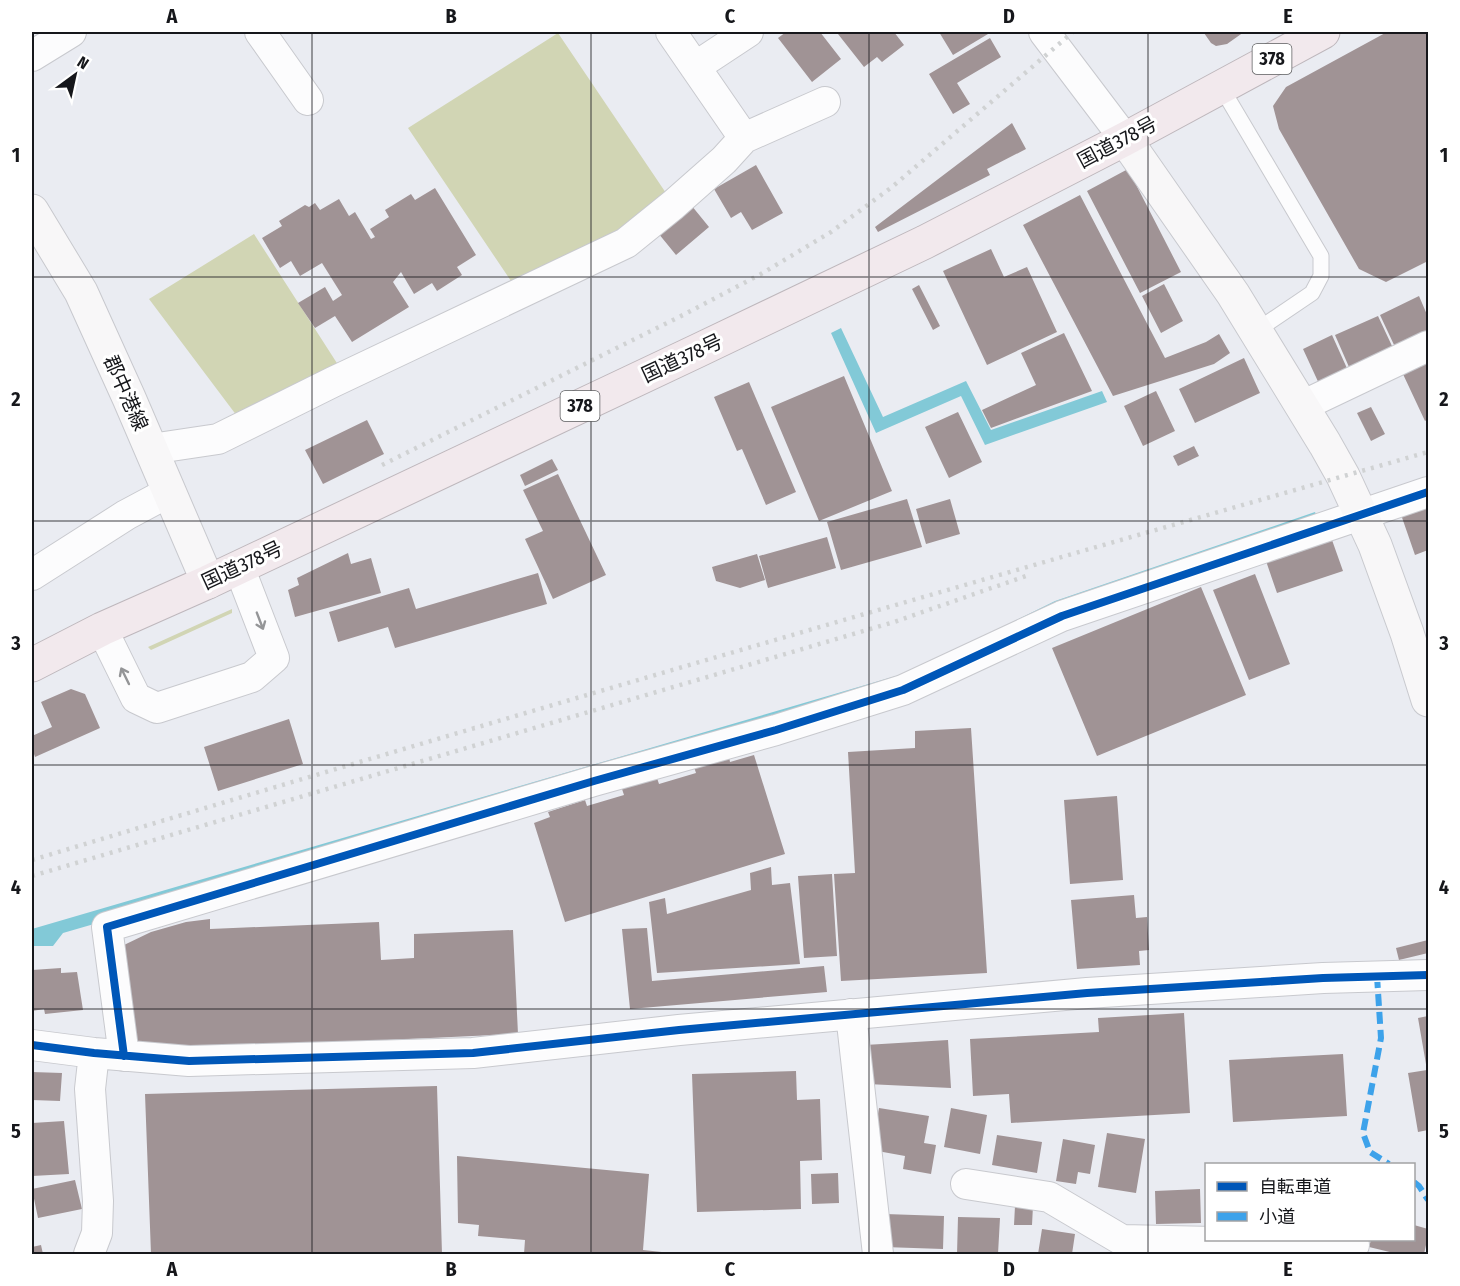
<svg xmlns="http://www.w3.org/2000/svg" width="1460" height="1286" font-family="'Fira Sans Condensed','Noto Sans JP',sans-serif">
	<rect width="100%" height="100%" fill="#eaecf2"/>
	<!-- green -->
	<path fill="#d1d5b4" d="M558 33 668 196 624 234 515 287 408 128Z
		M254 234 342 371 240 420 149 299Z
		M232 609V613L151 650 148 647Z"/>
	<!-- water -->
	<path fill="#82c9d7" d="M841 328 883 417 966 381 991 430 1102 391 1107 402 985 445 961 396 876 433 831 333Z
		M1315 512 1320 525 915 686 63 933 53 946H32V929L913 671 1055 601Z"/>
	<!-- building -->
	<path fill="#a09395" d="M786 32H820L841 59 812 82 778 38Z
		M842 32H894L904 45 882 62 877 57 864 67 838 34Z
		M939 32H986L988 34 953 55Z
		M1204 32H1244L1227 44 1216 46 1211 43 1204 33Z
		M1387 32H1428V261L1386 282 1359 269 1279 129 1273 106 1286 87Z
		M990 38 1001 57 957 83 970 104 953 114 929 74Z
		M1012 123 1026 149 987 169 990 175 878 232 875 227Z
		M756 165 783 213 752 230 741 212 731 218 714 189Z
		M1128 169 1181 272 1140 293 1087 191Z
		M435 188 476 255 457 267 462 275 437 291 432 283 414 294 401 272 393 282 409 307 352 342 335 316 315 328 298 303 325 287 333 301 342 295 322 263 300 276 291 261 280 268 262 238 282 226 279 221 305 205 309 207 315 203 320 210 339 199 349 216 355 212 371 239 375 237 370 229 389 217 385 210 411 194 415 200Z
		M1080 195 1165 358 1206 342 1219 334 1230 353 1214 364 1113 396 1023 225Z
		M687 200 709 227 676 255 654 228Z
		M991 249 1004 277 1027 267 1057 332 987 365 943 271Z
		M1164 284 1183 321 1161 333 1142 296Z
		M919 285 940 326 933 330 912 289Z
		M1419 296 1428 317V330L1395 347 1380 315Z
		M1378 316 1392 346 1349 367 1335 335Z
		M1064 333 1092 391 991 428 982 410 1036 385 1021 353Z
		M1332 335 1350 375 1321 388 1303 349Z
		M1244 358 1260 393 1195 423 1179 389Z
		M1426 360 1428 365V419L1425 421 1402 372Z
		M844 376 892 491 819 521 771 407Z
		M749 382 796 492 766 505 742 449 737 451 714 397Z
		M1156 391 1175 431 1143 446 1124 406Z
		M1371 407 1385 434 1371 441 1357 413Z
		M958 412 982 462 949 478 925 427Z
		M367 420 384 454 323 484 305 450Z
		M1194 446 1199 456 1178 466 1173 456Z
		M552 459 558 470 525 486 520 475Z
		M558 474 606 575 553 599 525 539 543 531 523 490Z
		M1428 496V550L1415 555 1398 506Z
		M907 499 922 547 841 570 827 522Z
		M950 499 960 534 926 544 916 509Z
		M827 537 836 568 768 588 759 556Z
		M1332 540 1343 571 1277 593 1266 561Z
		M348 553 351 564 371 558 381 593 295 617 288 590 299 585 297 578Z
		M757 554 765 580 740 588 716 581 712 567Z
		M538 573 547 604 395 648 388 627 338 642 329 612 409 588 416 609Z
		M1255 574 1290 664 1249 680 1213 590Z
		M1201 587 1246 695 1097 756 1052 648Z
		M71 689 85 694 100 728 35 757 32 748V736L52 727 41 702Z
		M289 719 303 764 218 791 204 747Z
		M971 728 987 973 841 981 834 874 855 873 848 752 915 748V731Z
		M754 755 785 854 565 922 534 823 550 817 548 812 585 800 587 806 624 795 622 789 657 778 659 784 696 773 694 767 729 756 730 762Z
		M1117 796 1123 880 1070 884 1064 800Z
		M771 867 772 885 790 883 800 964 657 973 649 902 665 898 667 914 751 890 750 873Z
		M832 874 837 956 804 958 798 876Z
		M1134 895 1136 918 1147 917 1149 950 1139 951 1140 965 1077 969 1071 900Z
		M210 919V929L379 922 381 960 414 958V934L513 930 518 1034 129 1052 124 945 151 932 186 922Z
		M647 928 652 981 824 966 827 992 630 1009 622 929Z
		M1428 940V953L1399 960 1396 948Z
		M61 968V973L77 972 83 1010 45 1014 44 1009 32 1011V970Z
		M1184 1013 1190 1113 1011 1123 1009 1094 973 1096 970 1039 1099 1032 1098 1018Z
		M1428 1016V1130L1418 1132 1408 1073 1427 1070 1418 1018Z
		M948 1040 951 1088 867 1084 865 1045Z
		M1343 1054 1347 1116 1233 1122 1229 1060Z
		M796 1071 797 1100 820 1099 822 1160 800 1161 801 1209 697 1212 692 1074Z
		M32 1072 62 1073 60 1101 32 1100Z
		M437 1086 442 1254H151L145 1094Z
		M879 1108 929 1116 924 1143 936 1145 931 1174 903 1169 905 1156 872 1150Z
		M951 1108 987 1115 980 1154 944 1147Z
		M64 1121 69 1174 32 1176V1123Z
		M1107 1133 1145 1139 1136 1193 1098 1187Z
		M997 1135 1042 1142 1037 1173 992 1165Z
		M1063 1139 1095 1145 1090 1174 1078 1172 1076 1184 1056 1181Z
		M457 1156 649 1174 643 1250 671 1253V1254H524L525 1240 478 1236 479 1225 458 1223Z
		M838 1173 839 1203 812 1204 811 1174Z
		M75 1180 82 1209 38 1218 32 1189Z
		M1200 1189 1201 1223 1156 1224 1155 1191Z
		M1015 1206H1033L1032 1225H1014Z
		M885 1214 944 1216 943 1249 884 1247Z
		M958 1217 1000 1218 998 1254H957Z
		M1414 1225 1428 1229V1236L1424 1254H1398L1369 1247 1371 1240H1414Z
		M1042 1229 1075 1234 1072 1254H1038Z
		M41 1245 43 1254H32V1247Z"/>
	<g fill="none" stroke-linecap="round" stroke-linejoin="round">
		<!-- lane casing -->
		<g stroke="#c8c9ce" stroke-width="17">
			<path id="lane" d="M1221 87 1321 256V276L1312 293 1256 331"/>
		</g>
		<!-- street casing -->
		<g stroke="#c8c9ce" stroke-width="32">
			<path id="street" d="M260 32 308 100
				M671 32 744 138
				M1044 32 1125 139
				M32 56 71 32
				M695 67 748 32
				M1302 406 1428 346
				M151 449 218 439 333 382 626 243 673 205 724 160 744 138 825 102
				M32 575 126 515 169 492
				M102 629 136 698 157 708 252 677 274 658 239 567
				M851 1014 878 1254
				M32 1045 94 1053 189 1061 473 1053 679 1030 1087 993 1323 978 1428 975
				M124 1056 107 927 594 781 776 730 903 690 1062 616 1428 492
				M966 1184 1049 1197 1122 1240 1354 1245
				M89 1254 97 1233 98 1201 90 1089 94 1053"/>
		</g>
		<!-- secondary casing -->
		<g stroke="#c8c9ce" stroke-width="35">
			<path id="secondary" d="M1125 139 1233 294 1325 444 1343 476 1375 545 1407 633 1428 700
				M32 211 81 292 129 398 208 582"/>
		</g>
		<!-- highway casing -->
		<g stroke="#beb7bc" stroke-width="35">
			<path id="highway" d="M32 665 102 629 208 582 697 351 925 242 1125 139 1323 32"/>
		</g>
		<!-- lane -->
		<use href="#lane" stroke="#fcfcfd" stroke-width="15"/>
		<!-- street -->
		<use href="#street" stroke="#fcfcfd" stroke-width="30"/>
		<!-- secondary -->
		<use href="#secondary" stroke="#f8f7f8" stroke-width="33"/>
		<!-- highway -->
		<use href="#highway" stroke="#f2e9ed" stroke-width="33"/>
		<!-- rail -->
		<path stroke="#d0d2d3" stroke-width="4.5" stroke-dasharray="3 6" stroke-linecap="butt" d="M382 465 683 315 761 274 831 232 892 187 1073 32
			M32 860C496 720 962 585 1428 452
			M32 876 894 622 1026 576"/>
		<!-- quiet -->
		<path stroke="#3da2ea" stroke-width="6" stroke-dasharray="12 6" stroke-linecap="butt" d="M1377 976 1381 1038 1363 1133 1370 1152 1389 1164
			M1414 1182 1419 1186 1428 1200"/>
		<!-- cycleway casing -->
		<g stroke="#fff" stroke-width="11">
			<path id="cycleway" d="M32 1045 94 1053 189 1061 473 1053 679 1030 1087 993 1323 978 1428 975
				M124 1056 107 927 594 781 776 730 903 690 1062 616 1428 492"/>
		</g>
		<!-- cycleway -->
		<use href="#cycleway" stroke="#0057b8" stroke-width="8"/>
	</g>
	<!-- one-way arrows -->
	<defs><path id="oneway-shaft" d="M-6 0H5M1.5-3L5.5 0L1.5 3" fill="none" stroke-width="1.6" stroke-linecap="round" stroke-linejoin="round" transform="scale(1.5)"/></defs>
	<g stroke="#949597">
		<use href="#oneway-shaft" transform="translate(260 621) rotate(69)"/>
		<use href="#oneway-shaft" transform="translate(125 676) rotate(-116)"/>
	</g>
	<!-- grid -->
	<path fill="none" stroke="#16171b" stroke-width="1.5" stroke-opacity="0.55" d="M312 32V1254M591 32V1254M869 32V1254M1148 32V1254M32 277H1428M32 521H1428M32 765H1428M32 1009H1428"/>
	<g text-anchor="middle" stroke-width="6" stroke-linejoin="round" paint-order="stroke">
		<!-- shield labels -->
		<g fill="#fff" stroke="#5c5d5f" stroke-width="1.5">
			<rect x="1252.5" y="44" width="39" height="30" rx="4.5"/>
			<rect x="560.5" y="391" width="39" height="30" rx="4.5"/>
		</g>
		<g font-size="18" font-weight="bold" fill="#16171b">
			<text x="1272" y="65">378</text>
			<text x="580" y="412">378</text>
		</g>
		<!-- street labels -->
		<g font-size="20" fill="#16171b" stroke="#fff">
			<text transform="translate(1117 142) rotate(-28)" y="7">国道378号</text>
			<text transform="translate(682 358) rotate(-25)" y="7">国道378号</text>
			<text transform="translate(126 393) rotate(66)" y="7">郡中港線</text>
			<text transform="translate(242 565) rotate(-25)" y="7">国道378号</text>
		</g>
	</g>
	<!-- border -->
	<rect width="1460" height="1286" fill="none" stroke="#ffffff" stroke-width="66"/>
	<!-- legend -->
	<rect x="1205" y="1163" width="210" height="78" fill="#ffffff" stroke="#a2a2a4" stroke-width="1.5"/>
	<rect x="1217" y="1182" width="30" height="9" fill="#0057b8" stroke="#a2a2a4" stroke-width="1.5"/>
	<text x="1259" y="1193" font-size="18" fill="#16171b">自転車道</text>
	<rect x="1217" y="1212" width="30" height="9" fill="#3da2ea" stroke="#a2a2a4" stroke-width="1.5"/>
	<text x="1259" y="1223" font-size="18" fill="#16171b">小道</text>
	<!-- north arrow -->
	<g transform="translate(75 75) rotate(33)" stroke="#ffffff" stroke-width="4.5" paint-order="stroke">
	<path d="M0-4.5L10 22L0 15L-10 22Z" fill="#16171b"/>
	<text y="-9" font-size="16" font-weight="bold" text-anchor="middle" fill="#16171b">N</text>
	</g>
	<rect x="33" y="33" width="1394" height="1220" fill="none" stroke="#16171b" stroke-width="2"/>
	<g font-size="20" text-anchor="middle" font-weight="bold" fill="#16171b">
		<text x="172" y="23">A</text>
		<text x="451" y="23">B</text>
		<text x="730" y="23">C</text>
		<text x="1009" y="23">D</text>
		<text x="1288" y="23">E</text>
		<text x="16" y="162">1</text>
		<text x="1444" y="162">1</text>
		<text x="16" y="406">2</text>
		<text x="1444" y="406">2</text>
		<text x="16" y="650">3</text>
		<text x="1444" y="650">3</text>
		<text x="16" y="894">4</text>
		<text x="1444" y="894">4</text>
		<text x="16" y="1138">5</text>
		<text x="1444" y="1138">5</text>
		<text x="172" y="1276">A</text>
		<text x="451" y="1276">B</text>
		<text x="730" y="1276">C</text>
		<text x="1009" y="1276">D</text>
		<text x="1288" y="1276">E</text>
	</g>
</svg>
